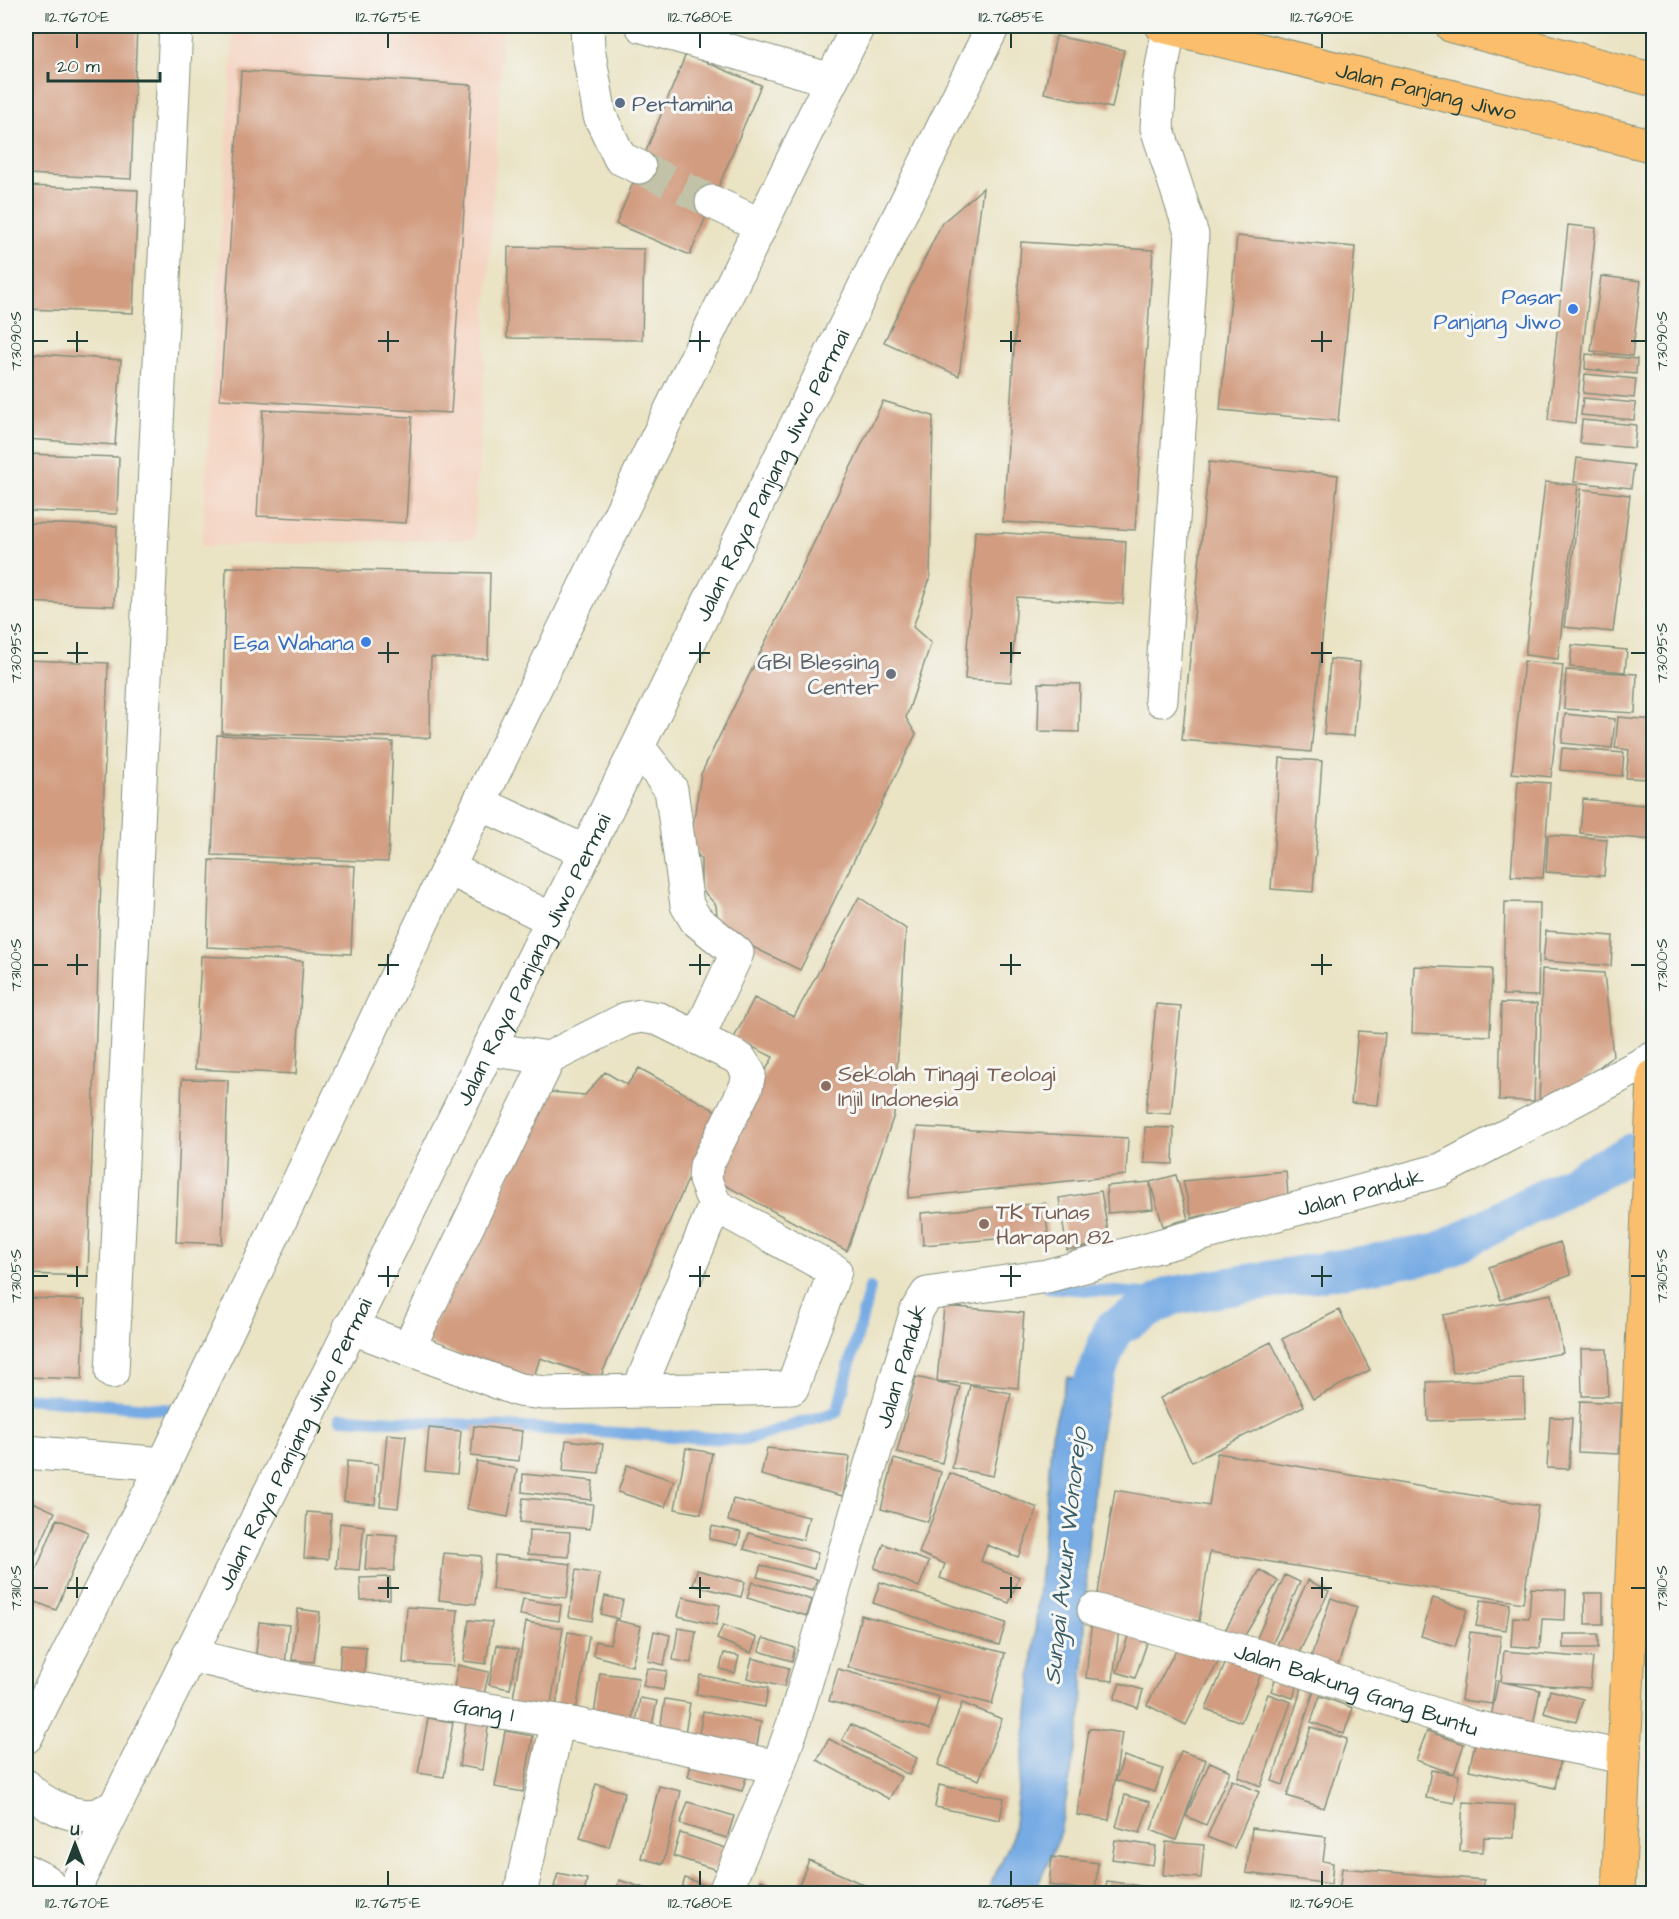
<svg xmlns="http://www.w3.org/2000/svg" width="1679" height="1919" font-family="'Architects Daughter',sans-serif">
	<rect width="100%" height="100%" fill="#f6f6f2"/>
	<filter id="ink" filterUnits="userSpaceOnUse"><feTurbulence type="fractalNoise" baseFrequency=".0167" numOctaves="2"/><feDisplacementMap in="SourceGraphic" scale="12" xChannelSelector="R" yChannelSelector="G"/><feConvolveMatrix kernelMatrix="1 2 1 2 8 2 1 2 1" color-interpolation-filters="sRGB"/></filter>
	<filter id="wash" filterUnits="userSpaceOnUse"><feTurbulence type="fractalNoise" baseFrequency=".008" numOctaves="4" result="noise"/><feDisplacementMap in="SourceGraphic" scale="24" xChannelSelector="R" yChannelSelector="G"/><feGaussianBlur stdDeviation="1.35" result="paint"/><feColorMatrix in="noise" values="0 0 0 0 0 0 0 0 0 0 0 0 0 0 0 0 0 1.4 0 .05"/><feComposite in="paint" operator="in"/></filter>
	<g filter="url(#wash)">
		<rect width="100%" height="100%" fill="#eae3c4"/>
		<!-- built -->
		<path fill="#f4d3c1" d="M234 26H503L474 539 202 546Z"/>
		<!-- water -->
		<path fill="#77abe4" stroke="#4b748c" stroke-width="1.5" d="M1067 1377 1110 1382 1098 1451 1088 1543 1082 1712 1059 1838 1034 1893 986 1894 1012 1839 1029 1704 1052 1434Z"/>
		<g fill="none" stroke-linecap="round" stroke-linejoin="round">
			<!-- stream -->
			<path stroke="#77abe4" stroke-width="12" d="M1048 1287 1171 1296
				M26 1398 173 1410
				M341 1418 745 1440 837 1412 870 1288"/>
			<!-- canal -->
			<path stroke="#77abe4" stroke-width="39" d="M1075 1430 1113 1329 1171 1296 1438 1253 1631 1153 1654 1151"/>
		</g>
		<g id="blocks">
			<!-- building -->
			<path fill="#d29c80" d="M26 26H137L131 179 26 174Z
				M1056 36 1124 50 1112 108 1044 93Z
				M686 54 761 85 690 255 616 224Z
				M241 71 472 85 451 413 220 399Z
				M26 186 138 190 133 313 26 309Z
				M983 188 959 376 884 342 942 223Z
				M1568 225 1596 228 1575 423 1548 420Z
				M1237 236 1355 247 1338 421 1220 410Z
				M1021 242 1153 250 1135 530 1003 522Z
				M508 247 644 249 642 340 507 338Z
				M1601 276 1641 281 1632 356 1591 351Z
				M26 353 121 360 115 445 26 439Z
				M1586 354 1637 359 1636 374 1585 369Z
				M1585 374 1636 379 1634 398 1583 393Z
				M1583 398 1636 403 1634 420 1581 415Z
				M883 401 933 416 930 578 913 627 931 643 906 718 916 734 800 970 718 930 716 905 701 889V859L690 844 701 774Z
				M263 410 412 417 406 523 257 516Z
				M1582 420 1636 425 1634 448 1580 443Z
				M26 454 119 457 117 514 26 511Z
				M1577 458 1634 465 1631 488 1574 482Z
				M1209 462 1338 475 1311 752 1182 740Z
				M1545 482 1578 485 1558 659 1525 655Z
				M1581 489 1630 495 1613 632 1564 627Z
				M26 523 117 526 114 606 26 602Z
				M975 531 1126 541 1123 604 1017 597 1011 682 965 679Z
				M226 567 490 573 488 659 431 657 430 738 222 733Z
				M1572 645 1627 650 1625 672 1570 667Z
				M1330 659 1360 662 1354 736 1324 734Z
				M26 660 108 663 88 1276 26 1274Z
				M1524 661 1563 665 1551 777 1512 773Z
				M1566 670 1637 674 1635 713 1564 709Z
				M1039 683 1080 684 1079 732 1038 731Z
				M1565 714 1615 719 1612 748 1562 743Z
				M1618 717 1654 720 1650 779 1626 778 1629 750 1615 748Z
				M217 735 393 742 388 862 212 855Z
				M1562 748 1624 753 1622 776 1560 770Z
				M1280 758 1322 761 1313 892 1271 889Z
				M1518 781 1550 783 1543 878 1511 876Z
				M1583 799 1654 806 1653 840 1580 833Z
				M1548 835 1607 839 1604 876 1546 872Z
				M210 860 355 866 351 954 207 947Z
				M859 897 906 929 894 1115 847 1251 708 1176 773 1057 734 1038 754 998 794 1017Z
				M1505 902 1540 903 1538 996 1503 995Z
				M1546 931 1613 936 1611 966 1543 961Z
				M201 956 303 961 296 1074 195 1069Z
				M1414 966 1492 969 1490 1036 1412 1033Z
				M1542 969 1604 973 1613 1056 1539 1115Z
				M1501 1003 1537 1004 1534 1101 1499 1100Z
				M1156 1004 1181 1006 1171 1114 1146 1112Z
				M1358 1031 1385 1033 1378 1105 1351 1103Z
				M639 1068 718 1112 600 1378 540 1358 532 1383 425 1342 550 1092 585 1095 605 1072 627 1085Z
				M182 1079 228 1080 222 1244 176 1242Z
				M917 1127 1128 1138 1126 1175 908 1198Z
				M1145 1127 1174 1128 1173 1164 1144 1163Z
				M1286 1171 1288 1196 1192 1218 1183 1181Z
				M1176 1175 1188 1219 1163 1226 1150 1182 1153 1209 1108 1213 1106 1186 1150 1182Z
				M1101 1191 1110 1243 1067 1250 1059 1198Z
				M1045 1203 1048 1235 923 1245 921 1213Z
				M1560 1242 1571 1275 1501 1300 1489 1267Z
				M1552 1294 1563 1353 1453 1373 1443 1315Z
				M26 1298 85 1300 82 1379 26 1377Z
				M944 1306 1024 1313 1018 1388 937 1381Z
				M1339 1310 1370 1370 1313 1399 1282 1339Z
				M1271 1342 1304 1406 1192 1462 1160 1398Z
				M1581 1349H1607L1608 1396H1582Z
				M916 1377 960 1387 942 1463 897 1452Z
				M1524 1379 1525 1418 1428 1421 1427 1382Z
				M970 1385 1011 1393 993 1476 952 1468Z
				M1580 1401 1622 1403 1619 1454 1578 1452Z
				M1550 1417 1572 1418 1569 1469 1547 1468Z
				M474 1426 522 1431 519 1461 471 1456Z
				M429 1428 461 1431 457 1474 425 1471Z
				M387 1434 406 1436 398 1508 380 1506Z
				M566 1440 603 1444 599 1474 563 1471Z
				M686 1448 712 1453 701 1514 675 1509Z
				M767 1448 850 1457 843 1496 761 1475Z
				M1217 1453 1538 1506 1523 1603 1210 1552 1199 1621 1096 1605 1115 1490 1209 1506Z
				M894 1459 941 1472 928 1522 881 1509Z
				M347 1461 378 1464 375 1504 344 1501Z
				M477 1461 517 1469 508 1517 467 1509Z
				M627 1465 674 1481 665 1507 618 1492Z
				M950 1473 1038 1508 1018 1557 987 1545 981 1561 1019 1577 1009 1603 940 1578 945 1564 919 1553Z
				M523 1474 593 1481 591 1500 522 1492Z
				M523 1498 593 1504 590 1529 520 1522Z
				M26 1499 55 1512 26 1575Z
				M733 1499 809 1517 803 1540 728 1521Z
				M307 1512 331 1514 328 1559 304 1558Z
				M57 1519 88 1532 56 1610 26 1598V1595Z
				M340 1523 364 1526 359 1570 336 1568Z
				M712 1526 741 1532 738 1545 709 1539Z
				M529 1530 570 1532 569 1557 528 1554Z
				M368 1533 397 1535 394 1571 365 1569Z
				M749 1533 818 1553 814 1569 744 1549Z
				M884 1544 929 1562 919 1587 874 1568Z
				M444 1553 481 1556 476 1604 439 1600Z
				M495 1555 571 1564 567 1598 492 1589Z
				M761 1565 817 1579 813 1591 757 1577Z
				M576 1570 600 1574 592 1621 569 1617Z
				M697 1570 745 1582 741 1597 693 1585Z
				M1260 1570 1278 1581 1242 1640 1225 1630Z
				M1285 1575 1300 1582 1267 1656 1252 1649Z
				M390 1577V1599L361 1600 360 1578Z
				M1308 1580 1329 1591 1296 1659 1275 1649Z
				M752 1582 812 1600 807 1616 747 1598Z
				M880 1582 1006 1623 999 1645 873 1603Z
				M1531 1588 1566 1590 1565 1620 1542 1619 1540 1648 1511 1646 1513 1617 1529 1618Z
				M1585 1593H1603V1624H1585Z
				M605 1596 623 1600 619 1619 601 1614Z
				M683 1597 720 1605 716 1625 678 1616Z
				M1331 1598 1357 1607 1336 1672 1309 1663Z
				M1433 1598 1467 1609 1455 1647 1421 1636Z
				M523 1599 561 1605 559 1621 520 1615Z
				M1481 1600 1510 1604 1506 1630 1476 1626Z
				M407 1607 458 1610 453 1666 403 1663Z
				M298 1609 320 1612 314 1662 292 1660Z
				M861 1615 1005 1653 992 1704 848 1667Z
				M1092 1618 1120 1620 1113 1681 1086 1678Z
				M469 1620 492 1622 486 1664 464 1661Z
				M615 1620 641 1626 632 1666 593 1655 596 1641 610 1644Z
				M259 1622 289 1625 285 1666 255 1663Z
				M526 1622 563 1628 550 1710 512 1704Z
				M723 1625 757 1638 751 1653 717 1639Z
				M678 1628 696 1631 691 1663 673 1660Z
				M654 1631 670 1635 664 1665 648 1661Z
				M568 1632 589 1636 576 1711 556 1708Z
				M1470 1632 1501 1636 1492 1704 1461 1700Z
				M1563 1634H1598V1648H1563Z
				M1128 1636 1147 1643 1135 1678 1117 1672Z
				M763 1638 795 1648 792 1661 759 1651Z
				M1181 1640 1219 1660 1186 1725 1147 1705Z
				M341 1645 366 1647 364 1679 339 1678Z
				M497 1645 518 1650 510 1689 489 1685Z
				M1504 1651 1593 1658 1590 1688 1501 1682Z
				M724 1653 739 1656 735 1673 720 1669Z
				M1229 1655 1263 1669 1241 1722 1206 1709Z
				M752 1658 789 1668 784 1687 747 1678Z
				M458 1665 489 1672 483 1699 453 1693Z
				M647 1668 667 1671 663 1690 643 1686Z
				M838 1669 939 1697 930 1729 829 1701Z
				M600 1673 639 1678 631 1729 593 1722Z
				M1277 1674 1298 1681 1293 1698 1271 1691Z
				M700 1675 768 1688 765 1707 696 1694Z
				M1498 1681 1540 1690 1532 1730 1490 1722Z
				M1120 1683 1143 1690 1138 1708 1114 1699Z
				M1302 1687 1314 1691 1283 1785 1272 1781Z
				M1550 1690 1583 1699 1576 1722 1544 1713Z
				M1268 1694 1291 1702 1261 1786 1238 1777Z
				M1320 1696 1353 1708 1344 1734 1311 1722Z
				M640 1698 657 1701 652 1726 636 1724Z
				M665 1699 690 1703 685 1733 660 1729Z
				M962 1703 1002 1719 979 1780 938 1765Z
				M703 1711 761 1722 756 1751 698 1740Z
				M467 1717 489 1721 482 1770 459 1766Z
				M428 1718 453 1722 444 1777 418 1773Z
				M851 1724 917 1758 909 1775 842 1740Z
				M1311 1727 1347 1739 1324 1808 1287 1796Z
				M1089 1728 1122 1733 1109 1820 1077 1815Z
				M505 1731 533 1736 523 1792 495 1787Z
				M1427 1731 1464 1744 1454 1774 1416 1760Z
				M1477 1734 1562 1753 1555 1788 1469 1770Z
				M829 1739 901 1777 889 1799 817 1760Z
				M1181 1751 1206 1760 1176 1840 1151 1830Z
				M1124 1756 1163 1769 1155 1792 1116 1780Z
				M693 1757 748 1771 742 1791 688 1777Z
				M1210 1762 1230 1771 1206 1825 1186 1816Z
				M1431 1770 1459 1775 1454 1803 1426 1798Z
				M1232 1780 1259 1792 1234 1848 1207 1837Z
				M596 1784 625 1792 609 1847 580 1838Z
				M939 1785 1004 1798 1000 1820 935 1807Z
				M659 1786 681 1791 663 1864 641 1858Z
				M1125 1795 1150 1802 1140 1833 1116 1827Z
				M688 1802 734 1816 727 1838 680 1824Z
				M1463 1802 1515 1805 1514 1838 1484 1837 1483 1852 1460 1851Z
				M1252 1828 1326 1837 1323 1861 1333 1863 1331 1884 1246 1873Z
				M680 1833 726 1848 720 1871 673 1856Z
				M1115 1840 1156 1846 1153 1865 1112 1859Z
				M1166 1842 1204 1845 1201 1878 1163 1875Z
				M1052 1857 1098 1863 1095 1891 1049 1885Z
				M809 1860 884 1894H819L799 1885Z
				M1342 1868 1484 1880 1483 1894H1339Z
				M558 1873 587 1879 584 1894 554 1887Z
				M685 1878 716 1889 714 1894H680Z
				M619 1880 647 1889 645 1894H615Z
				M761 1880 782 1890 780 1894H756Z
				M1107 1881 1179 1892V1894H1105Z"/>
		</g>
	</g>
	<g filter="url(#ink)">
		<use href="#blocks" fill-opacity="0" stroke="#84907c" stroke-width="1.5"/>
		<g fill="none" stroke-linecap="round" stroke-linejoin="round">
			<!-- minor-tunnel -->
			<path stroke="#c1c2a7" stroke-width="33" stroke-dasharray="33 16" stroke-linecap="butt" d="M639 167 712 202"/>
			<!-- minor casing -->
			<g stroke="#84907c" stroke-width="35">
				<g id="minor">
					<path d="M587 26 588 48 600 116 620 158 639 167"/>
					<path d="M642 26 832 80"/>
					<path d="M712 202 761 225"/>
					<path d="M1161 700 1192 235 1157 128 1160 78 1169 27"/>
					<path d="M638 747 671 789 687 905 696 920 737 953 698 1037"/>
					<path d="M479 803 586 852"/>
					<path d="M448 868 553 920"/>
					<path d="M350 1327 519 1390 545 1393 792 1388 835 1271 715 1205 705 1180 706 1166 746 1087 749 1073 740 1059 659 1019 641 1016 626 1019 549 1058 488 1049"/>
					<path d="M408 1349 549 1058"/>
					<path d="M112 1372 176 26"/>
					<path d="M639 1390 715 1205"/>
					<path d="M26 1452 164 1464"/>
					<path id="s1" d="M1094 1610 1258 1656 1473 1727 1624 1757"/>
					<path id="s2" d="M189 1655 277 1676 558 1721 778 1767"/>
					<path d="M26 1737 164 1464 479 803 858 26"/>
					<path d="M26 1786C40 1803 73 1819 96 1815 102 1813 108 1810 114 1807"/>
					<path d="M26 1871 46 1881 54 1894"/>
					<path id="s3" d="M72 1894 993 26"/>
					<path d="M520 1894 558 1721"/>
					<path id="s4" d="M724 1894 778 1767 794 1722 917 1310 927 1294 1047 1276 1441 1170 1654 1058"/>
				</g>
			</g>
			<!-- major casing -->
			<g stroke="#84907c" stroke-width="35">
				<g id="major">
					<path id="s5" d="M1162 26 1654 146"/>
					<path d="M1452 26 1654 80"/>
					<path d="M1618 1894 1654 1076"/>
				</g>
			</g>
			<!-- minor -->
			<use href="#minor" stroke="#fff" stroke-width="33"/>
			<!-- major -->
			<use href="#major" stroke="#fabe6d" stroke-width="33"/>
		</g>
	</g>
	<!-- ticks -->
	<path fill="none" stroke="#1f3d34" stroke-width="2" d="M77 33V48M388 33V48M700 33V48M1011 33V48M1322 33V48M77 331V352M388 331V352M700 331V352M1011 331V352M1322 331V352M33 341H48M67 341H88M378 341H399M689 341H710M1000 341H1021M1311 341H1332M1631 341H1646M77 642V663M388 642V663M700 642V663M1011 642V663M1322 642V663M33 653H48M67 653H88M378 653H399M689 653H710M1000 653H1021M1311 653H1332M1631 653H1646M77 954V975M388 954V975M700 954V975M1011 954V975M1322 954V975M33 965H48M67 965H88M378 965H399M689 965H710M1000 965H1021M1311 965H1332M1631 965H1646M77 1266V1287M388 1266V1287M700 1266V1287M1011 1266V1287M1322 1266V1287M33 1276H48M67 1276H88M378 1276H399M689 1276H710M1000 1276H1021M1311 1276H1332M1631 1276H1646M77 1577V1598M388 1577V1598M700 1577V1598M1011 1577V1598M1322 1577V1598M33 1588H48M67 1588H88M378 1588H399M689 1588H710M1000 1588H1021M1311 1588H1332M1631 1588H1646M77 1871V1886M388 1871V1886M700 1871V1886M1011 1871V1886M1322 1871V1886"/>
	<!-- markers -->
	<circle fill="#5c6f8a" stroke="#f6f6f2" stroke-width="2" cx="620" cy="103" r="6"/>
	<g fill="#3f7fe0" stroke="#f6f6f2" stroke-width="2">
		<circle cx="1573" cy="309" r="6"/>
		<circle cx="366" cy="642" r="6"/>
	</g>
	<circle fill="#6b7280" stroke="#f6f6f2" stroke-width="2" cx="891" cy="674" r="6"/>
	<g fill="#8d6e63" stroke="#f6f6f2" stroke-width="2">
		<circle cx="826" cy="1086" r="6"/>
		<circle cx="984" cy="1224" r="6"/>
	</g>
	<g text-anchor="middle" stroke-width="6" stroke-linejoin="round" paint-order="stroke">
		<!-- street labels -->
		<g font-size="22" fill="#1f3d34" stroke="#f6f6f2">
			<text dy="8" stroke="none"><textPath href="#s5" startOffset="272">Jalan Panjang Jiwo</textPath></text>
			<text dy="8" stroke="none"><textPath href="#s3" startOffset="1582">Jalan Raya Panjang Jiwo Permai</textPath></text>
			<text dy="8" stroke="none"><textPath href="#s3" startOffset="1042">Jalan Raya Panjang Jiwo Permai</textPath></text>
			<text dy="8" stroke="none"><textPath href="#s4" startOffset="1080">Jalan Panduk</textPath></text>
			<text dy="8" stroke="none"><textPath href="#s4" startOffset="558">Jalan Panduk</textPath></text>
			<text dy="8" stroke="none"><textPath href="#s3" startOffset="502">Jalan Raya Panjang Jiwo Permai</textPath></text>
			<text dy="8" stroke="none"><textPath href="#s1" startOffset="274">Jalan Bakung Gang Buntu</textPath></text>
			<text dy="8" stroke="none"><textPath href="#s2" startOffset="300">Gang 1</textPath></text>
		</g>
		<!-- service labels -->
		<g font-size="22" fill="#4e5e75" stroke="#f6f6f2" text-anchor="start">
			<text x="632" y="111">Pertamina</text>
		</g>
		<!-- shop labels -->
		<g font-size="22" fill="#366cbe" stroke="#f6f6f2" text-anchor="end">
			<text x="1561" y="304">Pasar<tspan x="1561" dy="25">Panjang Jiwo</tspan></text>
			<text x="354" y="650">Esa Wahana</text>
		</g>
		<!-- worship labels -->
		<g font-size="22" fill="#5b616d" stroke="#f6f6f2" text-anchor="end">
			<text x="879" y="669">GBI Blessing<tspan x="879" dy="25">Center</tspan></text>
		</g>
		<!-- education labels -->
		<g font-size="22" fill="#785e54" stroke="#f6f6f2" text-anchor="start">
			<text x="838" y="1081">Sekolah Tinggi Teologi<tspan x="838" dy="25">Injil Indonesia</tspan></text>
			<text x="996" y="1219">TK Tunas<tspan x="996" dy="25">Harapan 82</tspan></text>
		</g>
		<!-- water labels -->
		<g font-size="24" font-style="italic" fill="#395e69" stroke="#f6f6f2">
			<text transform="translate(1065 1556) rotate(-84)" y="8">Sungai Avuur Wonorejo</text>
		</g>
	</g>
	<!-- margin -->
	<rect width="1679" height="1919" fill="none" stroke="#f6f6f2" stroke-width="66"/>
	<!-- north arrow -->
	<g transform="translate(75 1844)" stroke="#f6f6f2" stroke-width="4.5" paint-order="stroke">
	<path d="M0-4.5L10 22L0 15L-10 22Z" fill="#1f3d34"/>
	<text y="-9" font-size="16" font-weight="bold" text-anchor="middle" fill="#1f3d34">U</text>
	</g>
	<!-- scale -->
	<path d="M48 72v9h112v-9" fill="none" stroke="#1f3d34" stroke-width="3"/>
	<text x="57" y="72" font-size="18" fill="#1f3d34" stroke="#f6f6f2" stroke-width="4.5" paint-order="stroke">20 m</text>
	<rect x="33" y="33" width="1613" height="1853" fill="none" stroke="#1f3d34" stroke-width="2"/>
	<g font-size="15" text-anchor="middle" fill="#1f3d34">
		<text x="77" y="22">112.7670°E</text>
		<text x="388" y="22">112.7675°E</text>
		<text x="700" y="22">112.7680°E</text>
		<text x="1011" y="22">112.7685°E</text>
		<text x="1322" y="22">112.7690°E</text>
		<text transform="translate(16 341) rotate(-90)" y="5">7.3090°S</text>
		<text transform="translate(1662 341) rotate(-90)" y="5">7.3090°S</text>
		<text transform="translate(16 653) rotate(-90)" y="5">7.3095°S</text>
		<text transform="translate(1662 653) rotate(-90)" y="5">7.3095°S</text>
		<text transform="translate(16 965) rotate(-90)" y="5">7.3100°S</text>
		<text transform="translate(1662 965) rotate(-90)" y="5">7.3100°S</text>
		<text transform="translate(16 1276) rotate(-90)" y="5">7.3105°S</text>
		<text transform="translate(1662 1276) rotate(-90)" y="5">7.3105°S</text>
		<text transform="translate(16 1588) rotate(-90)" y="5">7.3110°S</text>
		<text transform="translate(1662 1588) rotate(-90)" y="5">7.3110°S</text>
		<text x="77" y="1908">112.7670°E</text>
		<text x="388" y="1908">112.7675°E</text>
		<text x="700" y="1908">112.7680°E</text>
		<text x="1011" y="1908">112.7685°E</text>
		<text x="1322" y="1908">112.7690°E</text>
	</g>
</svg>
